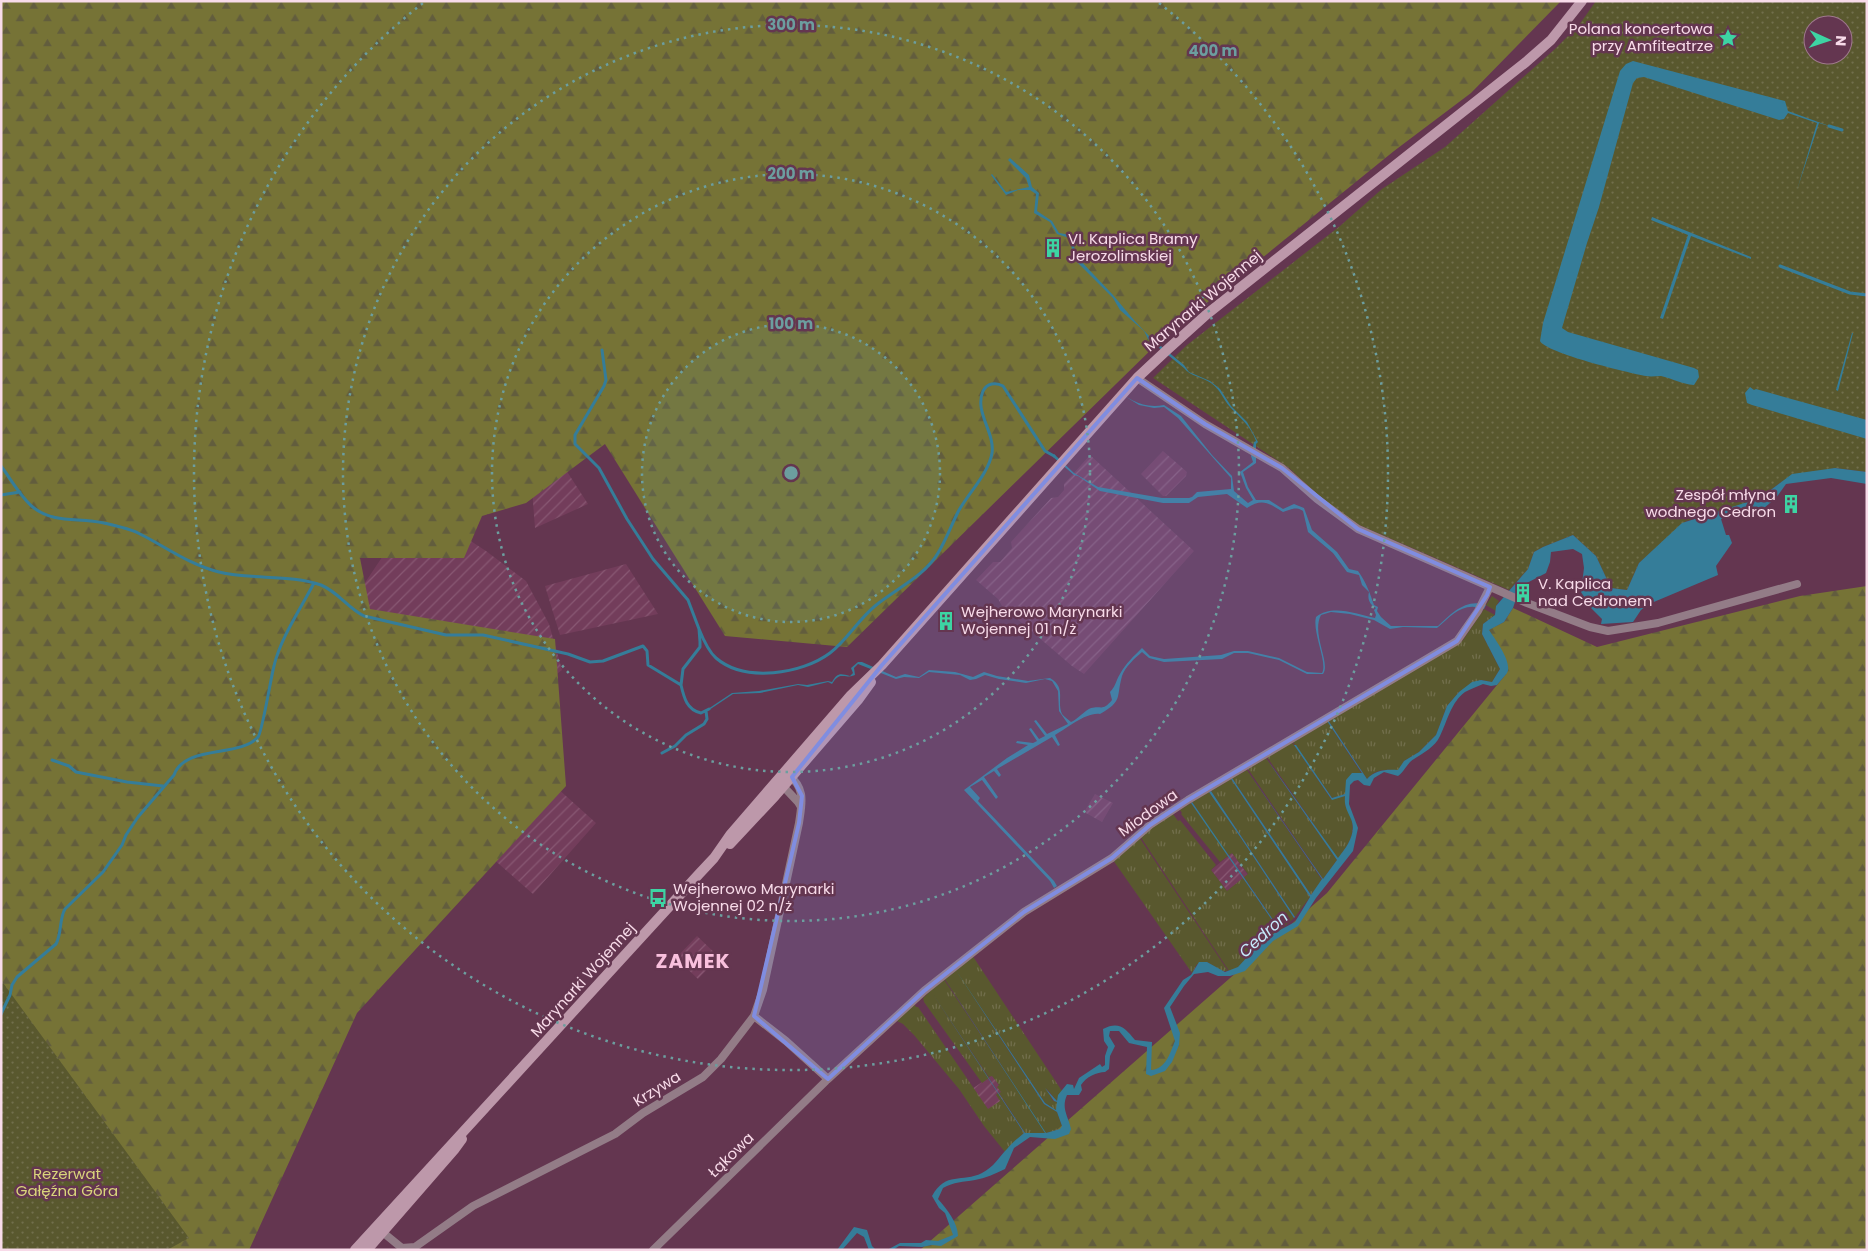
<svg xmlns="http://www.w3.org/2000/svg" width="1868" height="1251" font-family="Poppins,sans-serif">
	<defs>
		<pattern id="industrial-furrows" width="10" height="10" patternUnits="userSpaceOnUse" patternTransform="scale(1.25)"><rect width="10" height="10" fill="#733d5b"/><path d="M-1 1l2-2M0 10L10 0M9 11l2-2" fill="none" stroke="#885873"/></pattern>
		<pattern id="grass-tufts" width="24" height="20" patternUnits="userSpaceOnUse" patternTransform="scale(1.25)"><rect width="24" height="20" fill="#59582e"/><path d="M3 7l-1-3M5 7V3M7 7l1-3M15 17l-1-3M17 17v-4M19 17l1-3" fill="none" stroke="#726f4c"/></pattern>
		<pattern id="forest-firs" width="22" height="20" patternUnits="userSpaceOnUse" patternTransform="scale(1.25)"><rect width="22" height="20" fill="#767336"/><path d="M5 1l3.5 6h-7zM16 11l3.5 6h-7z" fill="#625d3d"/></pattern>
		<pattern id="park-dots" width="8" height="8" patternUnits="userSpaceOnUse" patternTransform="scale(1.25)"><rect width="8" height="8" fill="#59582e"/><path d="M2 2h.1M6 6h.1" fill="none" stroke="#726f4c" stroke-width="1.8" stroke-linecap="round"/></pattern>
	</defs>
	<rect width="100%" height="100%" fill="#643650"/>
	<!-- industrial -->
	<path fill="url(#industrial-furrows)" d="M526 408 588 504 535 528 526 411Z
		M1163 451 1187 472 1186 476 1166 496H1163L1141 474Z
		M1090 455 1194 551 1084 674 1072 666 1002 606 998 599 976 580 993 562H1000L1012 548 1011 542 1051 498 1058 497 1064 490V484Z
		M403 526 454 530 486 551 526 581 549 624 562 670 554 676 400 635 354 599Z
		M626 564 658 614 560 635 545 586Z
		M556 787 596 823 533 894 482 849Z
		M1095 794 1113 803 1102 822 1084 812Z
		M1232 853 1248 875 1227 891 1211 870Z
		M697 936 719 957 698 979 676 958Z
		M992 1075 1007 1097 987 1111 972 1089Z"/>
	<!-- grass -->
	<path fill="url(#grass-tufts)" d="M1492 596 1499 601 1496 606V611L1486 605Z
		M1484 609 1495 615 1483 624 1482 634 1500 669 1492 682 1481 680 1459 692 1447 706 1436 735 1419 752 1404 761 1398 771C1386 768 1374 770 1367 779L1328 720 1463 640Z
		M1327 721 1362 774 1352 773 1346 794 1332 798 1293 742Z
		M1292 742 1331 799 1345 796C1344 811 1350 810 1352 822 1355 837 1346 848 1338 859L1267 757Z
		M1266 758 1337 860 1323 879 1248 769Z
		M1247 770 1322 880 1311 895 1232 778Z
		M1231 779 1310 897 1295 917 1211 791Z
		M1209 792 1241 838 1294 918 1280 930 1244 877 1248 874 1232 853 1229 855 1224 849 1228 856 1220 862 1181 814 1182 813 1180 810 1191 803 1218 841 1192 802Z
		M1173 814 1178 821 1180 820 1216 865 1211 870 1227 891 1243 878 1279 930 1260 943 1238 968 1229 971 1140 836Z
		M1139 837 1228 971H1222L1207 962 1197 964 1192 973 1113 860Z
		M972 955 1062 1091 1057 1101 1046 1088 1053 1101 1057 1102V1111L1045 1103 970 992 1044 1104 1057 1112 1062 1126 1055 1131 1046 1133 944 978Z
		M943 978 1046 1133H1025L999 1093 1001 1092 997 1087 999 1085 992 1076 989 1077 930 991Z
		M930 991 989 1078 982 1083 924 1002 923 998Z
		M914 1004 916 1007H918L988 1109 1000 1101 996 1095 998 1093 1024 1133 1005 1152 984 1126 959 1089 914 1035 903 1024 897 1021Z"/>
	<!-- forest -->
	<path fill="url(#forest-firs)" d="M1 1H1561L1471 93 1394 151 1161 340 847 647 725 636 605 444 526 503 482 516 464 558H360L370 609 555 639 566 786 357 1013 249 1250H1Z
		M1867 586V1250H920L1327 893 1506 674 1488 630 1504 622 1513 608 1597 647 1800 596Z"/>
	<!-- park -->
	<path fill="url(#park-dots)" fill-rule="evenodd" d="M1596 1H1867V472L1835 468 1781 482 1760 498 1746 504 1686 521 1639 563 1627 590 1611 588 1596 556 1573 535 1543 547 1534 552 1528 569 1509 590 1359 525 1322 499 1289 468 1153 378 1187 345 1340 226 1382 189 1445 147 1555 49 1579 25ZM1813 25H1843V55H1813Z
		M1 981V980L189 1238 167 1250H1Z"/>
	<!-- water -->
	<path fill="#357d99" d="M1633 61 1785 101 1788 111 1832 127 1819 123 1797 190 1817 123 1788 113 1784 119 1779 120 1644 77 1637 78 1633 83 1599 207 1587 243 1562 328 1568 332 1694 368 1698 370 1699 377 1694 385C1681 384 1674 379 1661 376 1656 376 1651 377 1646 376 1629 373 1546 353 1540 341L1543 323 1620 71 1626 64Z
		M1010 158 1029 175 1032 187 1039 193 1037 211 1052 221 1059 233 1071 235 1077 257 1113 295 1133 319 1150 337 1184 365 1189 372 1210 381 1220 389 1231 406 1247 422 1258 442 1256 444V463L1243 472 1248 487 1256 500H1269L1283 509 1294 504 1304 508 1312 530 1337 552 1349 569 1358 571C1367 584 1369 591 1374 605L1378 607 1377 611 1381 617 1391 626H1438C1452 613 1466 598 1486 605L1484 609C1463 601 1452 615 1437 628L1403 627 1390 629 1374 620 1350 614 1331 612 1321 615C1311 634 1331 663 1323 674H1307L1279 660 1248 653H1234L1222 659 1164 662 1149 658 1142 652C1135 658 1125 667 1122 676 1116 698 1123 701 1100 714 1086 712 1068 728 1055 735L1060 745 1058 746 1052 737 997 769 1001 775 999 777 994 771 984 777 998 797 996 799 982 780 970 787 980 798 978 801 1054 881 1057 886 1054 888 1050 881 964 790 1007 758 1028 745 1016 743 1017 741 1033 743 1037 741 1029 729 1031 728 1039 739 1045 736 1034 721 1036 720 1047 734 1068 724 1059 711 1058 691 1052 681 1045 679 1026 683 999 679 985 675 976 679 970 680 960 675 929 672 919 678 904 677 896 679 858 664 854 668 855 675C843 680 841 670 832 684L828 682 808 687 798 685 760 693 733 694 706 712 705 711 732 693 759 691 798 684 807 685 828 681 832 682C837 673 840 673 850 676L853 673 851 668 858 662H862L896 677 905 674 919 677 929 670 955 672 973 677 984 672 997 676 1028 681 1050 678C1067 688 1056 700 1062 714 1064 717 1068 719 1071 722 1078 719 1084 711 1091 708 1102 705 1102 712 1112 700L1110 692C1116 686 1116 680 1120 674 1126 663 1134 656 1142 648L1150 656 1164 659 1221 655 1234 651H1248L1279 658 1307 672 1322 673C1328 663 1312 632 1316 617 1332 604 1356 614 1375 618L1376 615 1374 610 1376 608C1370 605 1367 599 1369 592L1362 585 1359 575 1347 572 1333 553 1308 532 1303 511C1295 506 1291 510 1283 512 1269 503 1262 498 1247 508L1227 494 1198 497 1189 503H1163L1100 491 1078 476 1074 475 1053 457 1054 454 1074 473 1098 487 1162 498H1189L1192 497 1197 492 1231 489V478L1178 418 1164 407 1154 408 1139 405 1112 388C1130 399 1142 409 1164 405L1181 416 1212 455 1232 476 1234 491 1248 503 1253 500 1246 488 1240 472 1253 462 1251 456 1254 442 1256 441C1251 426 1240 418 1230 407 1223 399 1220 389 1211 383 1202 377 1190 376 1184 368L1148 339 1144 331 1120 310 1113 298 1075 260 1069 238 1057 234 1050 222 1034 213 1036 194 1030 190H1018L1006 195 991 175 992 174 1006 192 1029 187 1026 178 1008 160Z
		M1652 217 1751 257V259L1691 236 1663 319 1660 318 1688 235 1651 220Z
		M1852 333H1853L1838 391 1836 390Z
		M1750 387 1754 390 1756 389 1867 420V439L1752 405 1747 403 1745 393Z
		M1835 468 1867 472V484L1831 478 1786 484 1776 498 1764 508 1742 510 1721 519 1726 535H1729L1732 543 1716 566 1718 575 1649 604 1641 610 1633 622 1601 624 1602 619 1591 608 1581 592 1584 568 1582 554 1573 549 1551 552 1550 562 1546 573 1523 585 1518 593 1513 608 1504 622 1489 630C1495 639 1513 663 1507 673 1504 677 1500 681 1497 685L1491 686 1483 684C1477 687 1470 689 1465 692 1451 702 1447 722 1440 736 1435 747 1423 753 1414 759 1407 763 1405 771 1398 776L1384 772 1374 778 1370 786 1364 785 1358 780 1354 781 1350 785 1349 804 1358 828 1353 851 1316 898 1298 926 1273 941 1245 971 1230 976H1218L1208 972 1194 974 1184 986 1170 1007 1180 1033 1179 1045 1172 1062 1165 1071 1151 1076 1146 1074 1147 1047 1129 1043 1119 1031H1110L1109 1036 1115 1046 1110 1056 1109 1069 1105 1072C1097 1072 1086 1077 1081 1085L1082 1090 1079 1095H1067C1061 1108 1068 1116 1071 1129L1069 1134 1055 1139 1030 1137 1014 1148 1005 1169C995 1174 985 1178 975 1180 963 1182 954 1182 943 1188L938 1199C947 1209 958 1223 958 1236L941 1246 932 1245 922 1247 899 1246 893 1250H887L900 1243H921L926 1240 938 1241 953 1235 945 1213 939 1208 932 1196C946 1171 962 1183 982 1173 994 1167 999 1157 1007 1149 1012 1143 1018 1138 1024 1133L933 994 1025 1133H1045L944 978 1046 1133 1060 1129 1062 1126 1057 1112 1044 1104 955 969 1045 1103 1056 1110 1057 1102 1054 1101 1045 1088 1057 1101 1058 1095 1067 1084 1073 1085 1074 1089 1079 1078 1100 1064 1102 1067 1105 1065V1056L1108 1047 1104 1041 1103 1029C1119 1021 1125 1028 1135 1040L1152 1042 1151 1070C1166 1069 1170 1053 1175 1041L1164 1008 1183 980 1191 975 1199 962H1207L1225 972 1238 967 1260 943 1279 930 1191 803 1192 802 1280 930 1295 922 1310 897 1231 779 1232 778 1311 895 1322 879 1247 770 1323 879 1337 860 1266 758 1338 858C1347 847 1357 833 1351 819 1347 810 1344 806 1345 796L1332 800 1294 745H1296L1332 798 1345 794 1346 780 1352 773H1362L1327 721 1328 720 1367 779C1375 770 1386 769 1398 770L1404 761 1419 752 1436 735 1447 706 1459 692 1472 682 1481 680 1492 682 1500 669 1482 634 1483 624 1495 615 1496 606 1528 569 1534 552 1543 547 1573 535 1596 556 1611 588 1627 590 1639 563 1682 523 1760 498 1792 474Z
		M1211 791 1295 917 1294 918 1241 838 1209 792Z
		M854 1227 867 1230 872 1246 876 1250H869L864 1237 857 1233 842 1250H837Z"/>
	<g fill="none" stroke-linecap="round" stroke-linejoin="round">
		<!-- stream -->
		<path stroke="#357d99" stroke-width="3" d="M1829 126 1842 130
			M1780 266 1850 293 1867 295
			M602 350 606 380 604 386 575 435V444L599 468 627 519 653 559 688 600 699 629 700 642V647L683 669 681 685
			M1 466C11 479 21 498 34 508 55 524 80 517 104 523 113 525 133 530 140 534 166 547 190 565 219 572 251 580 291 574 321 585 338 592 348 608 364 616L446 635H483L568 654 590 662 603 661 643 646 647 651 648 665 681 685C684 698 687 710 701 713L709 709
			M1 495 20 492
			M699 629C703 639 708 651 716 658 745 683 802 674 830 653 847 640 858 620 875 606 894 590 925 576 938 553 946 540 951 526 958 512 967 495 989 473 992 453 995 432 974 412 983 391 987 383 996 382 1003 386L1045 451 1054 456
			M662 753 675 746 686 735 704 724 707 719 706 711
			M52 760 69 766 76 772 127 782 163 786
			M1 1014 10 995 12 985 17 977 56 944C62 933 59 919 65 909L103 872 122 845 126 835 138 817 174 775C185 744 240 758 258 737 262 733 271 677 274 666 280 639 301 608 314 583"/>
		<!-- minor -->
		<path stroke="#937c87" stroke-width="8" d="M1137 378 1205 424 1282 468 1317 499 1358 529 1527 603 1590 627 1608 631 1658 623 1797 584
			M781 784 798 802 801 807
			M754 1016 786 1041 828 1079
			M380 1230 402 1248 415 1247 473 1206 615 1134 643 1113 703 1077 721 1059 754 1016 763 990 799 823C802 802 806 789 788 774
			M653 1250 828 1079 924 991 1024 912 1112 858 1150 825 1188 800 1457 641 1478 611 1490 587"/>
		<!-- secondary -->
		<path stroke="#bd98aa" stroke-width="10" d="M730 844 775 796 858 700 871 682
			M355 1250 699 874 714 858 730 835 851 695 882 665 1137 378 1168 349 1207 314 1526 62 1551 40 1582 1
			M367 1250 454 1150 462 1139"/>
	</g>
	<!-- marked area -->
	<path fill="#808de0" fill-opacity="0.2" stroke="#808de0" stroke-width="4" stroke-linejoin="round" d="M1137 378 1205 424 1282 468 1358 529 1490 587 1487 595 1457 641 1188 800 1150 825 1112 858 1024 912 924 991 828 1079 754 1016 799 823 802 796 792 777 882 665Z"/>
	<!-- distance rings -->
	<circle cx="791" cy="473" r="149" fill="#6c9e9f" fill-opacity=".12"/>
	<g fill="none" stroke="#6c9e9f" stroke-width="2.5" stroke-dasharray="2.5 5">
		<circle cx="791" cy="473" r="149"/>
		<circle cx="791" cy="473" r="299"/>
		<circle cx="791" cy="473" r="448"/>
		<path d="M1159 3A597 597 0 1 1 423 3"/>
	</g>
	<!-- icons -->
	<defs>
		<g id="sight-bare" transform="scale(1.5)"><path d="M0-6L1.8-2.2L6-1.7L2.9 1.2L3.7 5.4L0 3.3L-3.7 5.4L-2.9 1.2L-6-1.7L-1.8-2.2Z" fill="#3dd4a3" stroke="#643650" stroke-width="2.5" paint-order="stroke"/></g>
		<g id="building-bare" transform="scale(1.5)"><path d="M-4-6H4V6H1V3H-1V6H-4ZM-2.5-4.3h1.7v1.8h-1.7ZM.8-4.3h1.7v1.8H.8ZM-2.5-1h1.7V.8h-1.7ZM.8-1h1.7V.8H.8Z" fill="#3dd4a3" stroke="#643650" stroke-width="2.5" paint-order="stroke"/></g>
		<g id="bus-bare" transform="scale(1.5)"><path d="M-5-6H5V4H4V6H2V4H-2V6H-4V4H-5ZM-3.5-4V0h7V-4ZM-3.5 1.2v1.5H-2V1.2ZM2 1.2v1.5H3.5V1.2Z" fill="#3dd4a3" stroke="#643650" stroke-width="2.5" paint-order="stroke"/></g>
	</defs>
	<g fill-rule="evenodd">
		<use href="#sight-bare" x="1728" y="38"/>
		<use href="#building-bare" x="1053" y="248"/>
		<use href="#building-bare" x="1791" y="504"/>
		<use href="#building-bare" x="1523" y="593"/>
		<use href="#building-bare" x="946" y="621"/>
		<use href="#bus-bare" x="658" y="898"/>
	</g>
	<g text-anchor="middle" stroke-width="5" stroke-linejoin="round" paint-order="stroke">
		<!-- poi labels -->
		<g font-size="15" fill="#f8dbe9" stroke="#643650" text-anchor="start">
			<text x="1713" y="34" text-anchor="end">Polana koncertowa<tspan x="1713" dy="17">przy Amfiteatrze</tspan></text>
			<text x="1068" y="244">VI. Kaplica Bramy<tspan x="1068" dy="17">Jerozolimskiej</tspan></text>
			<text x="1776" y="500" text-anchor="end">Zespół młyna<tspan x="1776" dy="17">wodnego Cedron</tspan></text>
			<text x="1538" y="589">V. Kaplica<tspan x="1538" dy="17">nad Cedronem</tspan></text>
			<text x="961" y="617">Wejherowo Marynarki<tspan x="961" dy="17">Wojennej 01 n/ż</tspan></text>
			<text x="673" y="894">Wejherowo Marynarki<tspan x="673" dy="17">Wojennej 02 n/ż</tspan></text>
		</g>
		<!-- street labels -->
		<g font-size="15" fill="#f8dbe9" stroke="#643650">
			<text transform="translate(1203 301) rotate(-40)" y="5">Marynarki Wojennej</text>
			<text transform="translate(1148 813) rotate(-36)" y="5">Miodowa</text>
			<text transform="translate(583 980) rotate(-48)" y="5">Marynarki Wojennej</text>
			<text transform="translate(657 1089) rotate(-32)" y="5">Krzywa</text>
			<text transform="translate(731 1155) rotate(-44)" y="5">Łąkowa</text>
		</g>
		<!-- park labels -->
		<g font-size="15" fill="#d9d57b" stroke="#643650">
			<text x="67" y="1179">Rezerwat<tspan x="67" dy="17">Gałęźna Góra</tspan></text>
		</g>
		<!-- water labels -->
		<g font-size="16" font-style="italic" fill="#c6ebfc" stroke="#643650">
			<text transform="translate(1263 934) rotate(-42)" y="6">Cedron</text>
		</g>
		<!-- district labels -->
		<g font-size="20" font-weight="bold" letter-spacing="1" fill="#f9c0dd" stroke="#643650">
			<text x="693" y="968">ZAMEK</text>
		</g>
	</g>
	<circle cx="791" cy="473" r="8" fill="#6c9e9f" stroke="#643650" stroke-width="2.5"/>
	<g font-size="15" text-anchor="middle" font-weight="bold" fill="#6c9e9f" stroke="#643650" stroke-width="5" stroke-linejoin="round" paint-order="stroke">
		<text x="791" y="30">300 m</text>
		<text x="1213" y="56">400 m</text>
		<text x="791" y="179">200 m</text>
		<text x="791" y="329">100 m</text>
	</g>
	<!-- border -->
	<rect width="1868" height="1251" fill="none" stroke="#f8dbe9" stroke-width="5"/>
	<!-- north arrow -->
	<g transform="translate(1828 40) rotate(93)"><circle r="24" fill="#643650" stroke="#9f788d"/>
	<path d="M0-4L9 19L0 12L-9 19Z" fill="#3dd4a3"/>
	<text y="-8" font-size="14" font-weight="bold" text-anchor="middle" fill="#f8dbe9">N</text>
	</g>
</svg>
